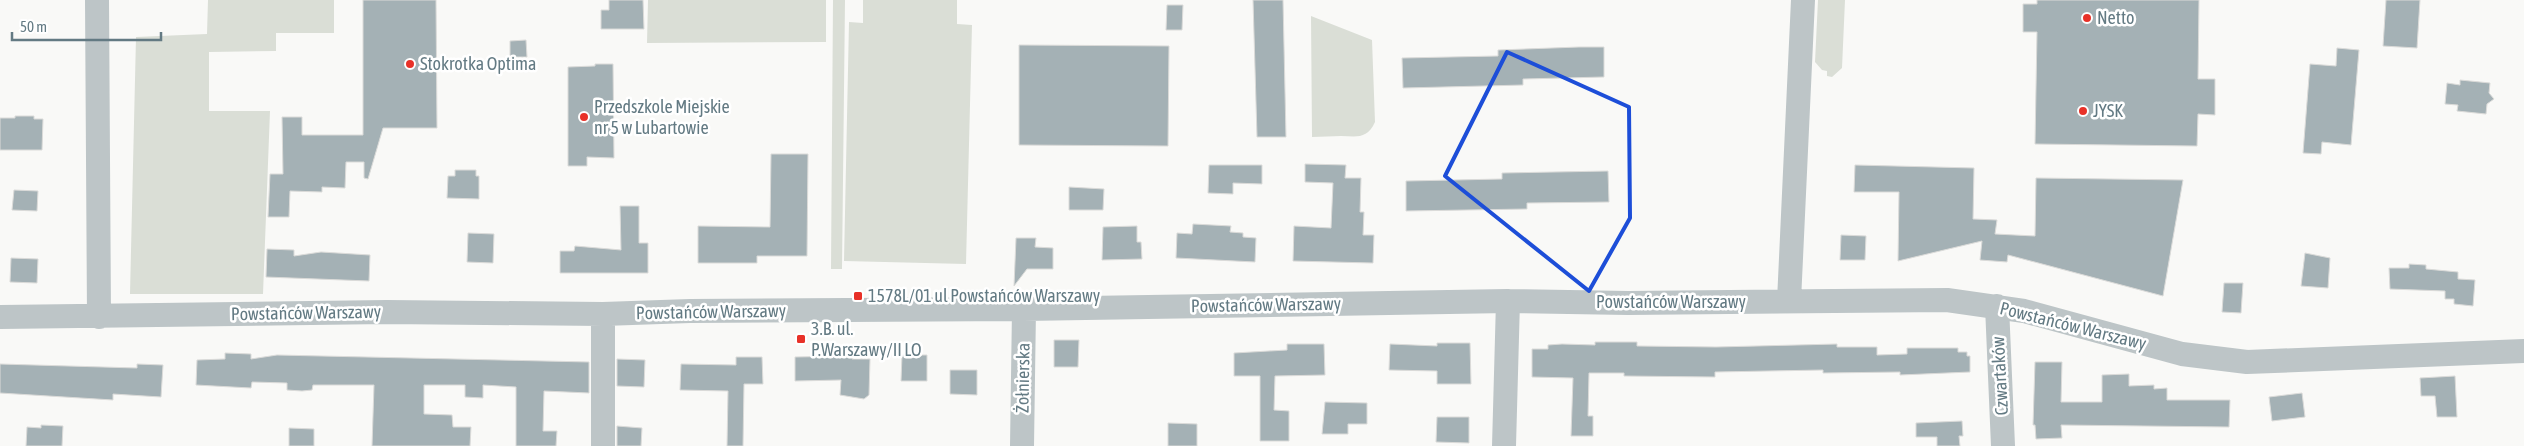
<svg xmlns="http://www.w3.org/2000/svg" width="2524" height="446" font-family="'Asap Condensed',sans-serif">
	<rect width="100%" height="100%" fill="#f9f9f7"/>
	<!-- green -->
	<path fill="#daded6" d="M208 0H334V33H276V51L209 52V111H270L263 294H130L136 37 207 34Z
		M648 0H826V42L647 43Z
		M833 0H845L842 269H831Z
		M863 0H957V24L972 25 966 264 844 261 849 22 863 23Z
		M1818 0H1845L1842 68 1832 77 1827 76V71L1822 70 1815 62Z
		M1311 16 1372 40 1375 122C1367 140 1356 136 1341 136 1332 136 1322 137 1312 137Z"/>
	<!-- building -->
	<path fill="#a4b1b5" stroke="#dbdbd9" d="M363 0H436L437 128H383L368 179 364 178V162H346L345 188 322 187V192L290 191 289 217H268L270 174H283L282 117H302V135H363Z
		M609 0H643L644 29H601V10H609Z
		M1253 0H1283L1286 137H1257Z
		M2037 0H2199L2198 79H2215V115L2198 114 2197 146 2035 144 2037 32H2023V4H2037Z
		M2386 0H2420L2417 48 2383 46Z
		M1167 5H1183L1182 30H1166Z
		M526 40 527 57H510V41Z
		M1019 45 1169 46 1168 146 1019 145Z
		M1579 47H1604V77L1523 79V85L1403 88 1402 58 1498 56V50Z
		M2337 48 2359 50 2351 145 2322 142 2321 154 2303 153 2310 64 2336 66Z
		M595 64H613L614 158 587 157V166H568V67L595 66Z
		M2460 80 2490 83 2489 93 2494 99 2487 104 2486 114 2457 111 2458 105 2445 104 2447 83 2460 85Z
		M15 116H34V119H43L42 150H0V118H15Z
		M771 154H808L807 256H757V263H698V226L770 227Z
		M1305 164 1346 165 1345 178H1361L1360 212H1364L1363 235H1374L1373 263 1293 261 1294 226 1331 228 1333 183 1305 182Z
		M1209 165H1262V184L1233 183V194L1208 193Z
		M1855 165 1974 168 1973 219 1997 220 1995 234 2035 236 2036 178 2183 180 2163 296 2008 255 2007 262 1980 260 1982 241 1898 261 1899 192H1854Z
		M455 170H476V176H479V199L447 198 448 176H455Z
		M1608 171 1609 202 1527 203V209L1406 211V181L1502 179V173Z
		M1069 187 1104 189 1103 210H1069Z
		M14 190 38 191 37 211 12 210Z
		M620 206H639V243H648V273H560V251H574L575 246 621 250Z
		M1193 224 1231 226 1230 232 1243 233V237L1256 238 1255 262 1176 258 1177 233 1192 234Z
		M1137 226V242H1141L1142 259 1102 260 1103 227Z
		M468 233 494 234 493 263 467 262Z
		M1841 235 1866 236 1865 260H1840Z
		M1016 238H1036L1035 247 1053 248V269H1027L1014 286Z
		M267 249 294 250V256L321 252 370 255 369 281 266 277Z
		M2305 253 2330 258 2328 288 2301 286Z
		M11 258 38 259 37 283 10 282Z
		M2409 264 2426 265V269L2458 272V279L2475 280 2473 306 2454 304V299H2445V291L2390 289 2389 268H2409Z
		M2224 283H2243L2241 313 2222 312Z
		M1054 340H1079L1078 367H1054Z
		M1595 342H1637V346L1716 347 1837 344V347H1877V355L1907 354V348H1958V352H1967V356H1970V372L1900 375V372L1823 373V370L1715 372V377L1624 376V373H1589L1588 416H1593V436H1571L1573 378 1532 377V349H1548V345L1562 344 1595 345Z
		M1437 343H1470L1471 384H1437V371L1389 370 1390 344 1437 346Z
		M1287 344H1324L1325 375 1275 376 1274 410 1289 411V441H1260V376H1234V353L1287 350Z
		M225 353 251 354V359L277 355 589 362V393L544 391 543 431H557L556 446H516V387L483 385V398L465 397V385H424V414L452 415 453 427H471L470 446H372L374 385H313L312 390 302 391 287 390V383L252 382 251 388 196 385 197 360 225 359Z
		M902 355H927V381H901Z
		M852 356V359H870L869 395 864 399 840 395 841 380 795 381V357Z
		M736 357H762L763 384H744L743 446H727L728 391 680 390 681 364 736 365Z
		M617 359 645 360 644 387 617 386Z
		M2035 362H2062L2061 402H2102V375L2129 374V386L2154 385V389L2167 388V400H2230L2229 427 2061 425 2062 438 2036 439 2035 425H2033Z
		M0 364 137 368V364L163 365 161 397 113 394V400L0 393Z
		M950 370H977V395L950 394Z
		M2455 376 2457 417H2437L2435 396H2421L2420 378Z
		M2302 393 2305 417 2272 421 2269 397Z
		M1325 402 1367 403V424H1348V434H1322Z
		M1437 417H1469V443L1436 442Z
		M1962 421 1963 436H1959L1960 446H1937V437H1916V423Z
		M1168 423 1197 424V446H1168Z
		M41 425 63 426 62 446H26L27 427 41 428Z
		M617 426 642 428 641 446H617Z
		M289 428 314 429V446H289Z"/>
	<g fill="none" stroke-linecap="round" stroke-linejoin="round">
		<!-- minor -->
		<path stroke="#bdc5c7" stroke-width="24" d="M97 0 99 317
			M1789 301 1803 0
			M1997 306 2003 446
			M0 317 387 312 603 314 690 311 1024 309 1508 301 1628 303 1947 300 2024 311 2182 354 2247 362 2524 351
			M603 446V314
			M1022 446 1024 309
			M1504 446 1508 301"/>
	</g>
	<!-- marked area -->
	<path fill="none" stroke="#1d4ed8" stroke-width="4" stroke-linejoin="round" d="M1507 52 1629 107 1630 218 1589 291 1445 176Z"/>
	<!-- markers -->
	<g fill="#e83128" stroke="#fff" stroke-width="2">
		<circle cx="2087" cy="18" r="5"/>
		<circle cx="410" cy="64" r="5"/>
		<circle cx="2083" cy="111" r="5"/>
		<circle cx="584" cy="117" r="5"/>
		<rect x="853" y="291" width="10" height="10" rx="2.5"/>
		<rect x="796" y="334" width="10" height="10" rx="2.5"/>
	</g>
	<g text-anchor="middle" stroke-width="5" stroke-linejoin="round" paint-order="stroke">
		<!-- poi labels -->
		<g font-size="18" fill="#637a83" stroke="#fff" text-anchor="start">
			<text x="2097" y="24">Netto</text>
			<text x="420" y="70">Stokrotka Optima</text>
			<text x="594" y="113">Przedszkole Miejskie<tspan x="594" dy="21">nr 5 w Lubartowie</tspan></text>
			<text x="2093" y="117">JYSK</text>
			<text x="868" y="302">1578L/01 ul Powstańców Warszawy</text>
			<text x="811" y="335">3.B. ul.<tspan x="811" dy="21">P.Warszawy/II LO</tspan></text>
		</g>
		<!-- street labels -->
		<g font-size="18" fill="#637a83" stroke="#fff">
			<text x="1671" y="308">Powstańców Warszawy</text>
			<text transform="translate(1266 305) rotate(-1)" y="6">Powstańców Warszawy</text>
			<text transform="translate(711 312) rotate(-1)" y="6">Powstańców Warszawy</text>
			<text transform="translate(306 313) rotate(-1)" y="6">Powstańców Warszawy</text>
			<text transform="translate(2073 326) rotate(14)" y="6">Powstańców Warszawy</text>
			<text transform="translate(2000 376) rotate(-93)" y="6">Czwartaków</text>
			<text transform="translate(1023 378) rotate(-89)" y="6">Żołnierska</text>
		</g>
	</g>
	<!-- scale -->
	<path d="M12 32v8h149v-8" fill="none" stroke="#637a83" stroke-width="2.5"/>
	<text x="20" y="32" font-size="15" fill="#637a83" stroke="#ffffff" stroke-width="4" paint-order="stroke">50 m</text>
</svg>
